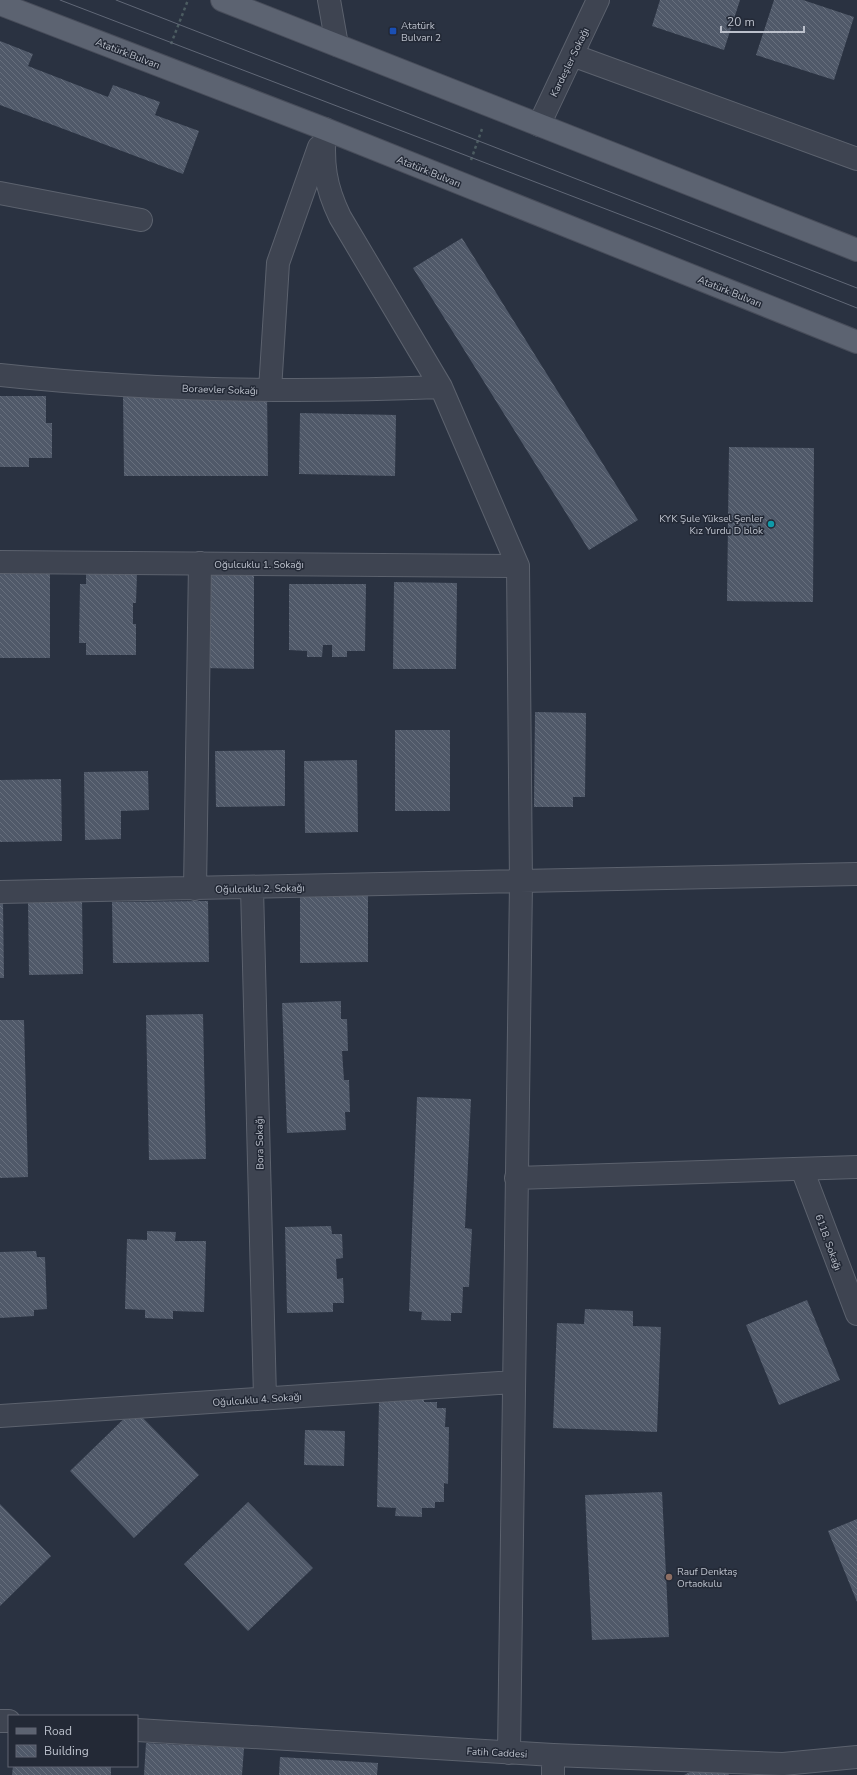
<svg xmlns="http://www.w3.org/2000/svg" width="857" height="1775" font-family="'Nunito Sans',sans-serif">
	<defs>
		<pattern id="building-back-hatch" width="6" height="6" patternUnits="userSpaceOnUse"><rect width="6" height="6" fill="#505969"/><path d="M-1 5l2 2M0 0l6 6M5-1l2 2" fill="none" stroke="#676f7d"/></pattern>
	</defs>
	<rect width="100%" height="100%" fill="#2a3241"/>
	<!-- building -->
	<path fill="url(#building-back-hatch)" d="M660 0H740L724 50 652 26Z
		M774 0H803L854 17 834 80 756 55Z
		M0 41 33 54 28 66 108 97 113 85 160 102 155 115 199 131 183 174 0 105Z
		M462 238 638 520 589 550 413 268Z
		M267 392 268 476H124L123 393Z
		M0 396H46V423H52V458H29V467H0Z
		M300 413 396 415 395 476 299 474Z
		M729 447 814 448 813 602 727 601Z
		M204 571 254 572V669L204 668Z
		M86 572H137L136 603H133V624H136V655H86V643H79L80 584H86Z
		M0 573 50 574V658H0Z
		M394 582 457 583 456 669H393Z
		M289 584H366L365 651H347V657H332V645H323L322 657H307V651L289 650Z
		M535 712 586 713 585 797H573V807H534Z
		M395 730H450V811H395Z
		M285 750V806L216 807 215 751Z
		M357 760 358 832 305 833 304 761Z
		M148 771 149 810 121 811V839L85 840 84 772Z
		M61 779 62 841 0 842V780Z
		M300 895H368V962L300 963Z
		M82 899 83 974 29 975 28 900Z
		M208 901 209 962 113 963 112 902Z
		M0 903H3L4 978H0Z
		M341 1001V1019H347L348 1051H342L344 1080H349L350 1112H345L346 1130 287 1133 282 1003Z
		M203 1014 206 1159 149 1160 146 1015Z
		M0 1020H24L28 1177 0 1178Z
		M417 1097 471 1099 465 1228 472 1229 469 1287H463L462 1313H451V1321L421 1320 422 1312 409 1311Z
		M331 1226 332 1234H342L343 1258 336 1259 337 1279 343 1278 344 1303H333V1312L287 1313 285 1227Z
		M147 1231 176 1232 175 1241H206L204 1312 173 1311V1319L145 1318V1310L125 1309 127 1239 147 1240Z
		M36 1251 37 1257H45L47 1309 34 1310V1316L0 1318V1252Z
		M807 1300 840 1380 779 1405 746 1325Z
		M585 1309 633 1311V1326L661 1327 657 1432 553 1428 557 1323 584 1324Z
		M398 1392 424 1393V1402H437V1408H446L445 1427H449L448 1484 444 1483V1502H435V1508H422V1517L395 1516 396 1508 377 1507 379 1401H397Z
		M134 1409 199 1475 134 1538 70 1471Z
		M305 1430 345 1431 344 1466 304 1465Z
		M662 1492 669 1637 592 1640 585 1495Z
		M248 1502 313 1568 248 1631 184 1564Z
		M0 1504 51 1556 0 1606Z
		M857 1519V1602L828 1531Z
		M146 1743 244 1748 242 1775H144Z
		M280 1757 378 1763 377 1775H279Z
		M724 1764 729 1775H684L702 1766Z
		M13 1766H111V1775H12Z"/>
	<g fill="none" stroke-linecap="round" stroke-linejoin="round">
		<!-- minor casing -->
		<g stroke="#5c626e" stroke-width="24">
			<path id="minor" d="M329 0 337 45
				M572 55 857 159
				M539 125 598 0
				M325 129C322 163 325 186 340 217L441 387 518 566 521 883 509 1753
				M0 193 141 220
				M0 375C147 391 294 393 441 387
				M270 390 278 263 319 147
				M0 562 518 566
				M252 888 265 1398
				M195 889 200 563
				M0 892 857 874
				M802 1169 857 1314
				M516 1178 857 1167
				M0 1416 514 1382
				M0 1721H9
				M137 1730 553 1755 783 1764 857 1757
				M553 1755V1775"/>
		</g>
		<!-- major casing -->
		<g stroke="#484d5a" stroke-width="24">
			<path id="major" d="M222 0 857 250
				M0 4 325 129 857 342"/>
		</g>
		<!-- path -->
		<path stroke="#4c5c61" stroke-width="2.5" stroke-dasharray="3 3" stroke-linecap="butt" d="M171 44 188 0
			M471 160 482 129"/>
		<!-- minor -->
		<use href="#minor" stroke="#3e4451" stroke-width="22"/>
		<!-- major -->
		<use href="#major" stroke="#5c6371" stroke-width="22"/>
		<!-- tram -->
		<path stroke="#616877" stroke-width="1" d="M60 0 658 229 857 308
			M116 0 857 288"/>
	</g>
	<!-- markers -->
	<rect fill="#1a4fb4" stroke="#232936" stroke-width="1.5" x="389" y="27" width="8" height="8" rx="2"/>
	<circle fill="#0f9aa8" stroke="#232936" stroke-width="1.5" cx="771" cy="524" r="4"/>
	<circle fill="#8d6e63" stroke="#232936" stroke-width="1.5" cx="669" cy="1577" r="4"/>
	<g text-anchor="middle" stroke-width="3" stroke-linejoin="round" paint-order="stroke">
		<!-- poi labels -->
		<g font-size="10" fill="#bbc0cb" stroke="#232936" text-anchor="start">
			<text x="401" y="29">Atatürk<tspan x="401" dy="12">Bulvarı 2</tspan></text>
			<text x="763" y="522" text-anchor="end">KYK Şule Yüksel Şenler<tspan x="763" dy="12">Kız Yurdu D blok</tspan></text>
			<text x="677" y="1575">Rauf Denktaş<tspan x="677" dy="12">Ortaokulu</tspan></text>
		</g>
		<!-- street labels -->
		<g font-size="10" fill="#bbc0cb" stroke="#232936">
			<text transform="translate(128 53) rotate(21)" y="4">Atatürk Bulvarı</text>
			<text transform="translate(569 62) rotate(-64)" y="4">Kardeşler Sokağı</text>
			<text transform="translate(429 171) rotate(22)" y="4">Atatürk Bulvarı</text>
			<text transform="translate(730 291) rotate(22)" y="4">Atatürk Bulvarı</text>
			<text transform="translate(220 389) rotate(2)" y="4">Boraevler Sokağı</text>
			<text x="259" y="568">Oğulcuklu 1. Sokağı</text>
			<text transform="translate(260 888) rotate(-1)" y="4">Oğulcuklu 2. Sokağı</text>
			<text transform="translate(259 1143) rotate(-91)" y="4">Bora Sokağı</text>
			<text transform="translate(829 1242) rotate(70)" y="4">6118. Sokağı</text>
			<text transform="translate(257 1399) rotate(-4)" y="4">Oğulcuklu 4. Sokağı</text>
			<text transform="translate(497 1752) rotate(3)" y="4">Fatih Caddesi</text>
		</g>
	</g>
	<!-- legend -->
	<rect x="8" y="1715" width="130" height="52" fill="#232936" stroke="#606572"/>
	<rect x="16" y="1728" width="20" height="6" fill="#5c6371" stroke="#606572"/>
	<text x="44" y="1735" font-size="12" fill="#bbc0cb">Road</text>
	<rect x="16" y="1745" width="20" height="12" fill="url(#building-back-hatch)" stroke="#606572"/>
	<text x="44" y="1755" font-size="12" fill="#bbc0cb">Building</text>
	<!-- scale -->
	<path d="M721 26v6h83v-6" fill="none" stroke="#bbc0cb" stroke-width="2"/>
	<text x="727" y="26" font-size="12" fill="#bbc0cb" stroke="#232936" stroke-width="3" paint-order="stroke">20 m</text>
</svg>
